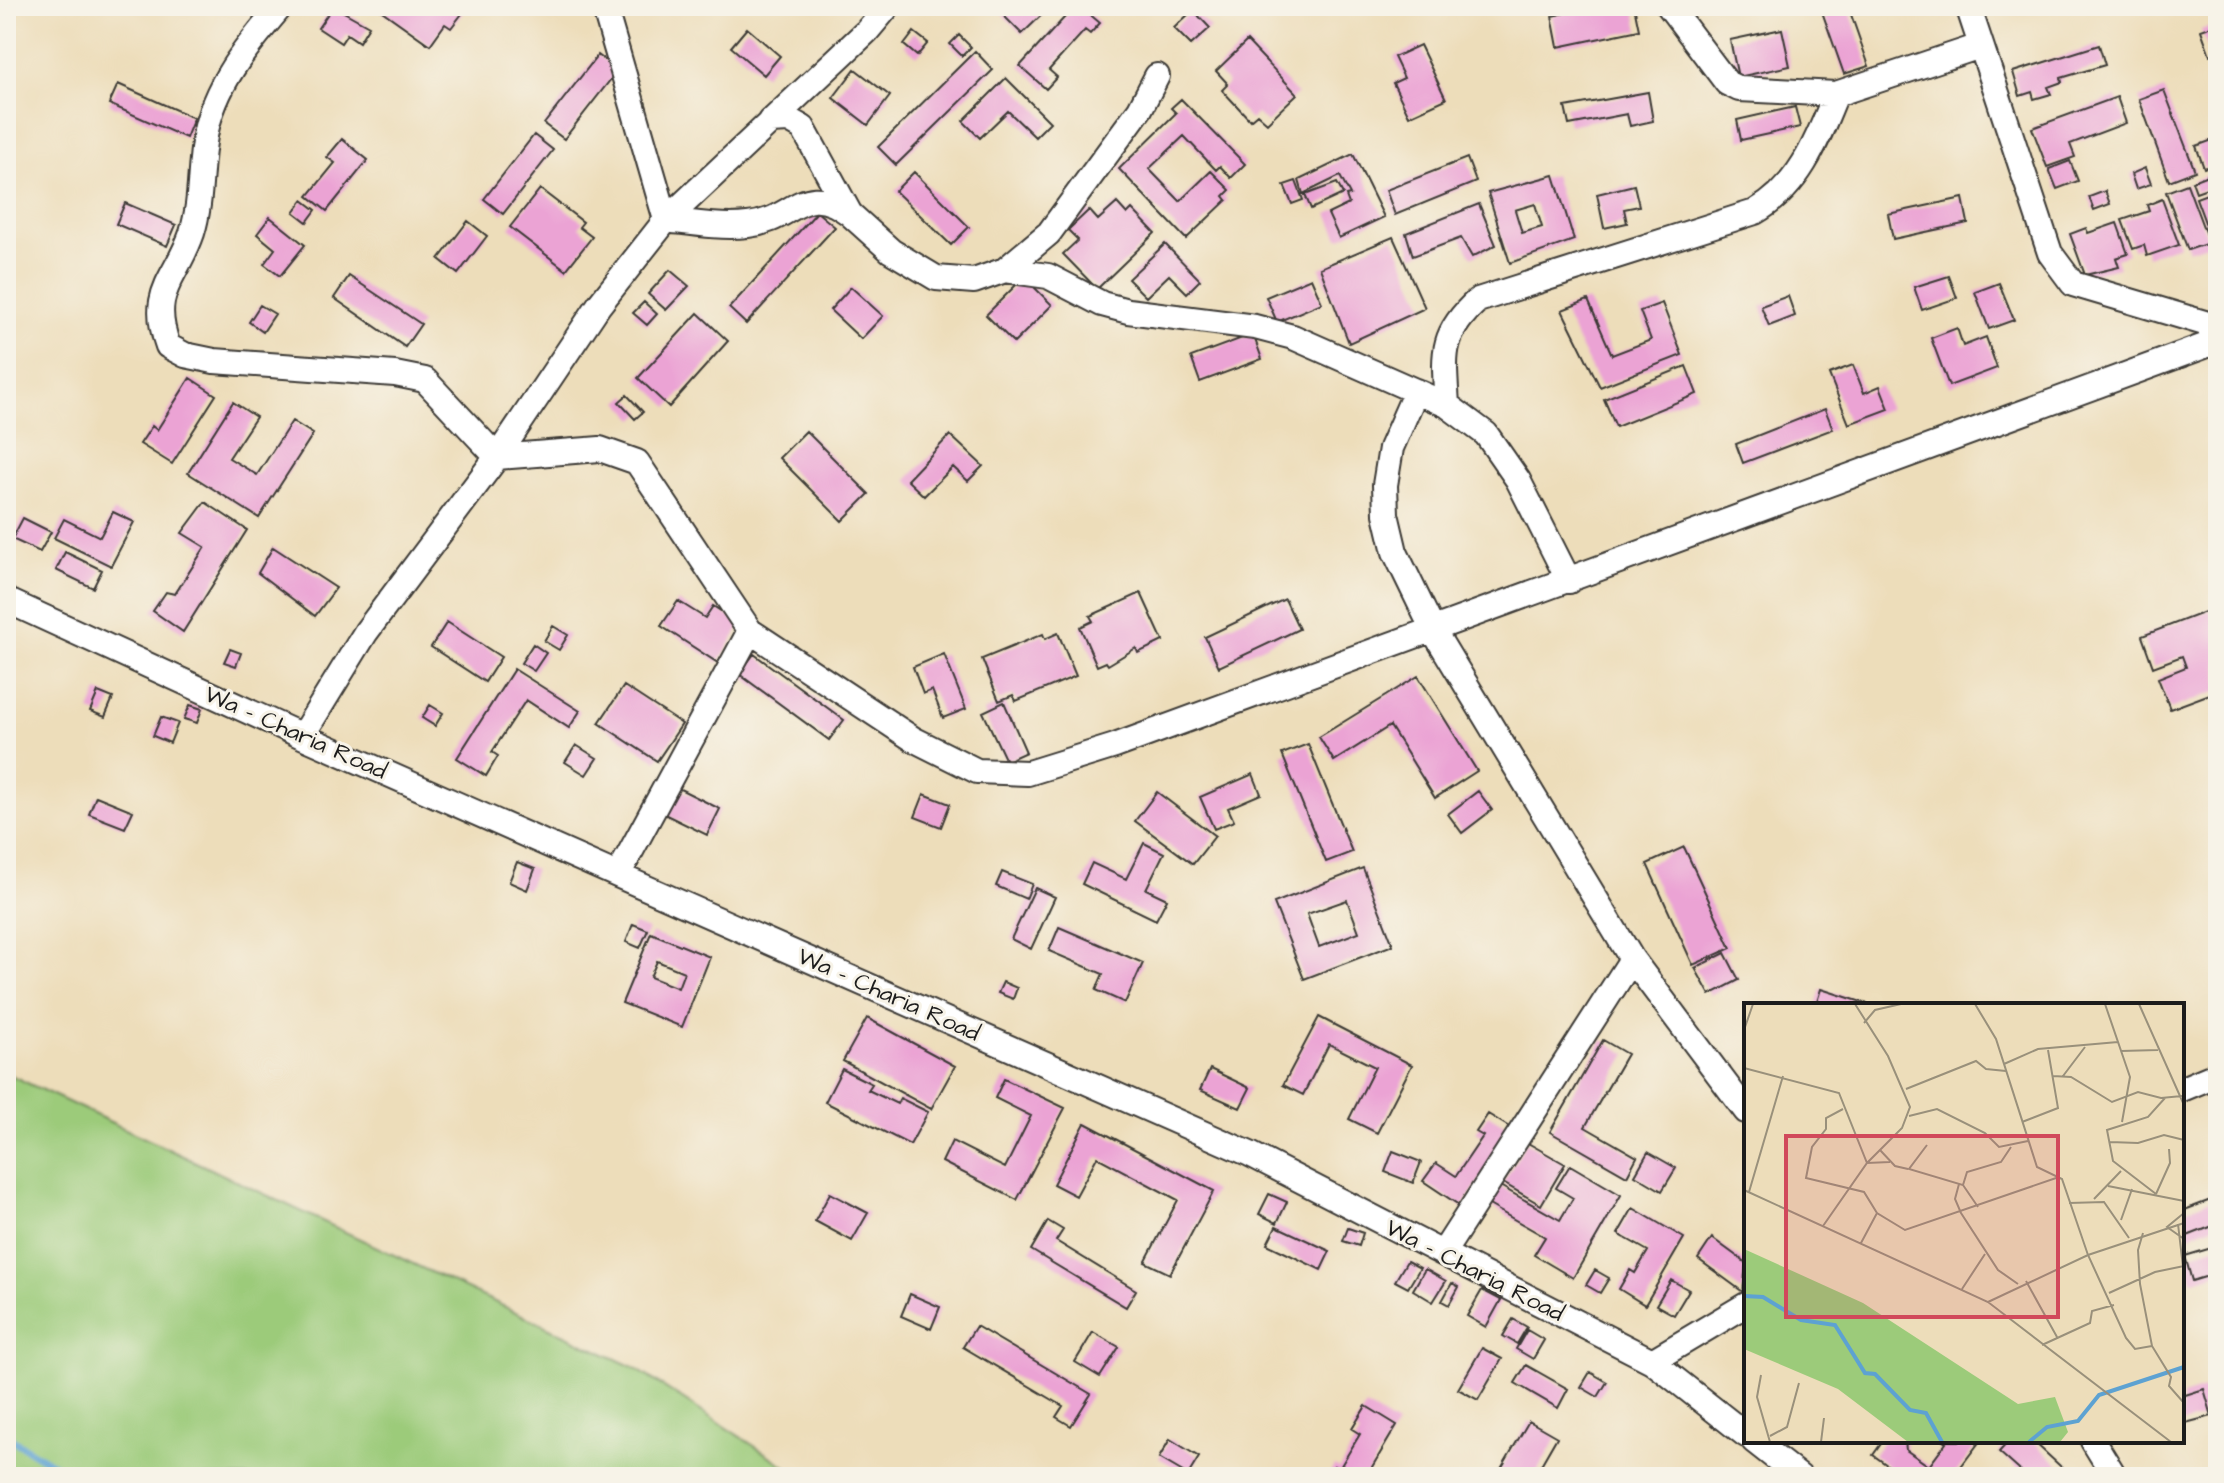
<svg xmlns="http://www.w3.org/2000/svg" width="2224" height="1483" font-family="'Architects Daughter',sans-serif">
	<rect width="100%" height="100%" fill="#f7f3e8"/>
	<filter id="ink" filterUnits="userSpaceOnUse"><feTurbulence type="fractalNoise" baseFrequency=".0125" numOctaves="2"/><feDisplacementMap in="SourceGraphic" scale="16" xChannelSelector="R" yChannelSelector="G"/><feConvolveMatrix kernelMatrix="1 2 1 2 8 2 1 2 1" color-interpolation-filters="sRGB"/></filter>
	<filter id="wash" filterUnits="userSpaceOnUse"><feTurbulence type="fractalNoise" baseFrequency=".006" numOctaves="4" result="noise"/><feDisplacementMap in="SourceGraphic" scale="32" xChannelSelector="R" yChannelSelector="G"/><feGaussianBlur stdDeviation="1.8" result="paint"/><feColorMatrix in="noise" values="0 0 0 0 0 0 0 0 0 0 0 0 0 0 0 0 0 1.4 0 .05"/><feComposite in="paint" operator="in"/></filter>
	<g filter="url(#wash)">
		<rect width="100%" height="100%" fill="#edddba"/>
		<!-- green -->
		<path fill="#9ccb7a" stroke="#5c744b" stroke-width="2" d="M6 1073 633 1367 802 1477H6Z"/>
		<g fill="none" stroke-linecap="round" stroke-linejoin="round">
			<!-- stream -->
			<path stroke="#5da2d2" stroke-width="7" d="M6 1436 73 1477"/>
		</g>
		<g id="blocks">
			<!-- building -->
			<path fill="#eba3d4" fill-rule="evenodd" d="M333 6 369 26 359 42 347 34 341 43 318 28Z
				M375 6H468L451 28 445 24 430 45Z
				M994 6H1051L1022 34Z
				M1075 6H1080L1100 23 1090 34 1085 30 1049 70 1057 77 1046 89 1020 66Z
				M1597 6H1634L1639 30 1558 47 1552 16Z
				M1820 6H1848L1869 66 1844 74Z
				M1193 10 1210 28 1191 45 1174 28Z
				M2218 24V53L2210 55 2201 30Z
				M747 28 780 56 764 75 731 47Z
				M1782 29 1790 66 1738 77 1730 40Z
				M914 32 928 43 917 56 904 45Z
				M959 35 971 47 962 56 950 44Z
				M1247 41 1297 94 1267 123 1257 114 1250 120 1222 90 1228 84 1216 71Z
				M1420 45 1446 99 1409 116 1393 83 1404 78 1394 57Z
				M2099 45 2105 65 2061 78 2062 82 2048 87 2051 94 2034 99 2032 92 2020 96 2013 72Z
				M975 51 993 70 896 165 878 147Z
				M598 55 618 70 564 139 544 124Z
				M855 69 890 96 868 125 833 98Z
				M1006 78 1050 122 1035 137 1008 111 980 138 963 121Z
				M118 84 194 118 186 138 109 104Z
				M2164 90 2195 171 2169 181 2139 99Z
				M1648 92 1653 121 1630 126 1627 114 1569 125 1565 107Z
				M2117 97 2126 123 2070 144 2075 157 2047 167 2032 128Z
				M1181 99 1245 164 1231 178 1220 166 1216 170 1184 136 1149 169 1180 201 1211 171 1230 190 1224 196 1227 200 1186 239 1119 169 1176 113 1171 108Z
				M1795 107 1800 127 1741 140 1737 120Z
				M534 135 553 150 503 214 484 199Z
				M2218 138V163L2204 168 2196 146Z
				M342 139 368 160 327 211 308 196 335 163 327 157Z
				M1353 154 1384 217 1339 238 1328 214 1349 204 1346 196 1350 195 1340 176 1303 194 1299 180Z
				M1467 158 1476 182 1395 215 1386 190Z
				M2070 161 2078 181 2057 189 2049 169Z
				M2145 168 2151 184 2136 189 2131 174Z
				M2218 171V184L2196 192 2192 181Z
				M914 172 969 227 951 245 895 191Z
				M1554 175 1574 240 1510 263 1488 193ZM1535 204 1542 227 1522 233 1515 210Z
				M1296 181 1303 200 1292 204 1284 185Z
				M1337 183 1343 194 1311 209 1305 195Z
				M2187 184 2209 243 2188 250 2166 192Z
				M1634 185 1639 206 1624 209 1627 223 1604 228 1597 194Z
				M540 189 583 222 579 227 592 237 566 270 510 227Z
				M2218 190V233L2210 236 2196 198Z
				M2105 191 2110 204 2094 210 2089 197Z
				M1963 198 1968 223 1893 239 1888 214Z
				M2162 199 2179 245 2147 256 2144 245 2133 249 2122 220 2149 211 2147 205Z
				M303 200 316 210 307 222 294 212Z
				M125 203 176 225 167 246 116 224Z
				M1117 203 1127 214 1132 209 1155 233 1097 289 1063 254 1078 240 1068 230 1089 210 1098 220Z
				M1479 204 1496 245 1472 257 1461 238 1413 256 1406 233Z
				M817 212 835 227 746 324 729 308Z
				M270 217 305 245 280 276 264 264 275 249 257 234Z
				M468 221 487 236 458 274 439 259Z
				M2117 223 2128 254 2116 258 2119 267 2085 275 2070 234 2086 228 2088 233Z
				M1393 237 1425 308 1349 343 1320 268Z
				M1165 244 1200 280 1187 293 1169 275 1146 297 1128 279Z
				M670 270 689 286 666 310 648 294Z
				M349 276 421 324 405 347 334 298Z
				M1949 276 1957 298 1922 310 1914 287Z
				M1024 277 1052 305 1014 343 986 315Z
				M1311 278 1322 303 1277 322 1266 297Z
				M1999 283 2014 320 1989 329 1975 292Z
				M851 287 883 316 861 339 830 310Z
				M1788 296 1795 316 1769 326 1761 306Z
				M1588 300 1612 355 1651 340 1640 311 1662 303 1682 355 1600 387 1562 310Z
				M644 302 657 314 647 325 633 313Z
				M260 305 275 314 263 332 249 322Z
				M698 313 728 341 669 407 638 378Z
				M1957 328 1963 346 1986 337 1997 368 1949 386 1931 338Z
				M1253 334 1262 359 1200 382 1191 357Z
				M1853 365 1864 393 1880 386 1889 409 1849 424 1829 374Z
				M1686 366 1697 394 1616 427 1604 399Z
				M190 378 216 395 172 464 140 444 152 426 157 430Z
				M627 395 643 412 635 419 619 402Z
				M233 402 256 417 229 458 257 475 292 421 313 434 259 518 188 473Z
				M1825 409 1833 429 1743 463 1736 444Z
				M806 431 869 494 842 521 779 458Z
				M950 435 983 466 968 481 953 467 924 496 907 480Z
				M205 502 247 530 183 632 153 611 166 592 175 594 205 547 182 533Z
				M113 512 134 522 111 566 54 538 64 519 100 537Z
				M23 518 51 532 40 552 12 539Z
				M273 547 336 588 315 616 258 573Z
				M65 552 102 570 93 588 56 570Z
				M1141 593 1163 641 1138 653 1136 648 1108 665 1106 662 1097 666 1080 627 1093 621 1090 616Z
				M1285 599 1299 629 1219 667 1205 637Z
				M678 601 705 618 713 606 742 625 718 663 661 626Z
				M2210 610 2218 630V691L2170 709 2158 678 2186 667 2182 656 2153 667 2142 636Z
				M447 622 501 657 485 682 431 647Z
				M553 626 568 635 559 650 544 641Z
				M1058 633 1076 676 1016 701 1013 695 999 701 982 659 1043 634 1045 639Z
				M533 644 546 653 534 671 521 663Z
				M230 649 241 653 236 666 224 662Z
				M754 654 844 720 829 740 739 674Z
				M944 654 966 709 943 718 932 690 923 694 913 667Z
				M514 669 580 711 569 728 526 700 492 752 498 756 486 776 457 758Z
				M1418 676 1477 771 1435 798 1390 726 1334 761 1319 737Z
				M624 686 682 724 657 761 599 723Z
				M98 692 113 698 105 717 90 711Z
				M1004 702 1026 752 1006 761 983 712Z
				M190 705 202 709 197 723 184 719Z
				M430 705 443 713 435 726 422 718Z
				M161 717 178 723 170 743 153 736Z
				M1308 744 1352 852 1326 862 1282 754Z
				M576 745 597 758 586 775 565 762Z
				M1253 774 1261 794 1228 808 1234 821 1214 829 1200 797Z
				M672 785 720 809 707 835 658 811Z
				M1478 791 1492 810 1462 833 1448 814Z
				M1157 792 1215 836 1193 864 1135 821Z
				M924 794 950 804 941 827 915 817Z
				M96 796 133 811 125 828 89 814Z
				M1144 843 1164 853 1146 889 1167 899 1156 920 1082 884 1092 863 1126 879Z
				M1684 847 1731 948 1693 965 1647 864Z
				M517 862 535 869 527 890 509 882Z
				M1363 868 1393 945 1304 979 1274 903ZM1347 900 1359 932 1319 947 1307 914Z
				M1002 872 1032 884 1026 899 996 886Z
				M1035 888 1055 897 1031 949 1011 939Z
				M633 924 648 930 640 948 626 942Z
				M1059 927 1143 963 1125 1003 1096 990 1103 974 1049 951Z
				M651 933 710 957 682 1027 622 1003ZM657 961 684 972 678 988 650 977Z
				M1725 953 1739 980 1710 995 1695 968Z
				M1003 982 1017 988 1013 999 998 993Z
				M1821 989 1868 1004V1005H1816Z
				M1319 1017 1412 1065 1377 1133 1349 1119 1375 1067 1329 1044 1303 1095 1283 1085Z
				M867 1018 955 1066 931 1109 843 1061Z
				M1603 1040 1627 1054 1585 1127 1637 1157 1627 1176 1550 1132Z
				M842 1069 872 1084 868 1090 897 1104 900 1098 928 1112 910 1145 825 1102Z
				M1210 1069 1250 1088 1240 1108 1200 1090Z
				M1004 1079 1065 1108 1017 1200 942 1162 952 1141 1005 1168 1031 1116 995 1098Z
				M1488 1114 1514 1130 1462 1207 1423 1181 1436 1163 1456 1176 1483 1136 1476 1132Z
				M1085 1123 1214 1191 1170 1274 1145 1262 1178 1200 1097 1157 1076 1196 1053 1184Z
				M1526 1142 1565 1164 1541 1205 1503 1183Z
				M1393 1151 1421 1162 1413 1183 1385 1172Z
				M1648 1152 1676 1168 1662 1191 1635 1175Z
				M1570 1165 1621 1195 1573 1278 1534 1255 1545 1237 1489 1205 1500 1186 1560 1220 1573 1198 1556 1188Z
				M830 1193 868 1213 852 1241 815 1221Z
				M1269 1194 1287 1202 1277 1223 1259 1214Z
				M2216 1198 2218 1224 2182 1238V1211Z
				M1633 1208 1684 1238 1645 1305 1619 1289 1630 1270 1635 1273 1648 1251 1618 1234Z
				M1048 1221 1063 1230 1056 1241 1136 1290 1126 1307 1031 1250Z
				M1276 1226 1330 1251 1321 1270 1267 1244Z
				M1348 1228 1363 1233 1359 1246 1343 1241Z
				M1712 1238 1746 1263 1743 1292 1698 1259Z
				M2218 1246V1273L2192 1281 2185 1256Z
				M1407 1261 1420 1268 1408 1288 1395 1281Z
				M1425 1269 1446 1281 1433 1302 1413 1290Z
				M1595 1270 1609 1278 1600 1293 1586 1285Z
				M1671 1280 1689 1290 1674 1315 1656 1305Z
				M1452 1283 1459 1287 1449 1305 1442 1301Z
				M1482 1290 1501 1300 1486 1327 1467 1316Z
				M910 1294 940 1307 931 1329 901 1316Z
				M1513 1319 1527 1327 1517 1344 1503 1336Z
				M976 1326 1091 1394 1071 1426 1056 1417 1063 1406 963 1347Z
				M1527 1330 1544 1340 1533 1359 1516 1349Z
				M1093 1332 1119 1347 1100 1377 1075 1362Z
				M1482 1348 1502 1359 1478 1400 1458 1389Z
				M1526 1365 1568 1389 1558 1408 1515 1383Z
				M1590 1372 1607 1382 1598 1397 1581 1387Z
				M2204 1389 2212 1416 2182 1424V1396Z
				M1366 1406 1397 1425 1366 1477H1328L1334 1466 1339 1469 1360 1434 1352 1429Z
				M1529 1421 1557 1437 1534 1477H1509L1499 1472Z
				M1170 1439 1199 1457 1188 1475 1159 1458Z
				M1883 1441H1905L1906 1450 1929 1466 1946 1443 1943 1441H1980L1953 1477H1904L1873 1455Z
				M2009 1441H2033L2072 1477H2027L1999 1452Z"/>
		</g>
	</g>
	<g filter="url(#ink)">
		<use href="#blocks" fill-opacity="0" stroke="#3b3934" stroke-width="2"/>
		<g fill="none" stroke-linecap="round" stroke-linejoin="round">
			<!-- minor casing -->
			<g stroke="#3b3934" stroke-width="28">
				<path id="minor" d="M281 6C248 45 214 84 205 136 199 168 202 201 192 233 176 280 148 291 168 346L185 355 214 361 395 374 425 380 497 457 600 449 637 462 750 631 913 739 977 771 1028 773 1115 746 2218 341
					M604 6 666 220C692 223 721 228 748 225 794 221 803 178 850 214
					M1669 6 1727 83 1739 89 1836 94 1980 46
					M1968 6 2050 253 2073 284 2218 327
					M1157 76 1140 109 1049 233 1005 270 1048 276 1102 304 1128 311 1255 327 1293 337 1447 405 1486 434 1518 480 1569 581
					M770 121 789 120 803 128 850 214 891 251 936 278 974 281 1005 270
					M1416 391 1391 448 1385 485 1386 514 1395 552 1433 630 1632 959 1746 1111
					M1447 405C1444 355 1439 335 1478 300L1755 212C1800 186 1817 141 1836 94
					M6 600 302 736 1250 1154 1652 1361 1746 1435
					M302 736 366 632 497 457 599 305 666 220 867 31 888 6
					M618 875 750 631
					M2182 1089 2218 1074
					M1443 1253 1632 959
					M1652 1361 1746 1305
					M1754 1441 1800 1477
					M2093 1441 2115 1477"/>
			</g>
			<!-- minor -->
			<use href="#minor" stroke="#fff" stroke-width="24"/>
		</g>
	</g>
	<g text-anchor="middle" stroke-width="6" stroke-linejoin="round" paint-order="stroke">
		<!-- street labels -->
		<g font-size="24" fill="#1c1c1c" stroke="#f7f3e8">
			<text transform="translate(296 732) rotate(24)" y="8">Wa - Charia Road</text>
			<text transform="translate(889 994) rotate(24)" y="8">Wa - Charia Road</text>
			<text transform="translate(1475 1270) rotate(27)" y="8">Wa - Charia Road</text>
		</g>
	</g>
	<!-- overview -->
	<g transform="translate(1744 1003)">
		<rect width="440" height="440" fill="#edddba"/>
		<path d="M0 246 119 300 274 401 311 394 324 429 316 439H164L94 386 0 346Z" fill="#9ccb7a"/>
		<path fill="none" stroke="#5da2d2" stroke-width="4" d="M0 293 19 294 57 317 91 322 121 370 131 371 166 407 182 410 198 439M285 439 303 424 334 418 355 392 440 364"/>
		<path fill="none" stroke="#99907b" stroke-width="2" d="M231 1 252 36 293 164 318 176 344 252 382 335 391 346 408 343M361 1 386 74 378 119M395 1 440 102M120 20 131 7 157 1M0 27 9 1M377 48 414 47M260 61 294 46 374 39M0 65 95 90 123 160 146 159M309 73 327 74 368 99 394 89 417 95 438 93M319 73 341 44M162 86 232 58 242 66 262 68M99 106 82 115V126L68 144 62 175 120 189 133 210 161 227 315 174M165 113 193 106 241 130 255 144 284 138M278 119 314 105 304 47M366 139 394 140 420 132 440 137M183 142 165 166 219 182 234 204M136 147 151 163 164 166M215 181 211 196 217 210 254 267 274 281M219 182 223 169 257 159 267 144M364 183 440 198M0 187 244 299 427 439M5 189 39 73M412 191 369 158 363 127 404 114 421 95M412 191 426 160 425 146M350 196 377 168M325 200 360 199 385 235M440 210 423 224 440 236M377 217 388 186M434 221 439 264M79 223 123 160 158 125 166 104 144 53 111 1M399 230 394 247 396 281 408 343 427 374 425 383 440 400M117 240 133 210M282 278 313 334M218 286 241 251M365 290 411 269 440 263M244 299 344 252 440 220M298 342 346 320 348 308 370 302M17 372 13 394 26 439M26 433 43 424 55 380M77 439 80 415"/>
		<path fill="#d1495b" fill-opacity="0.15" stroke="#d1495b" stroke-width="4" d="M42 133H314V314H42Z"/>
		<rect width="440" height="440" fill="none" stroke="#1c1c1c" stroke-width="4"/>
	</g>
	<!-- margin -->
	<rect width="2224" height="1483" fill="none" stroke="#f7f3e8" stroke-width="32"/>
</svg>
